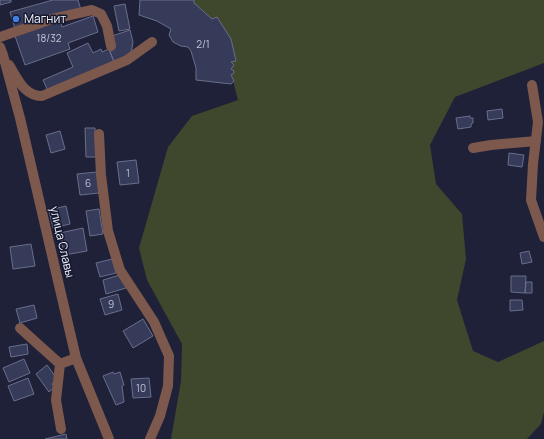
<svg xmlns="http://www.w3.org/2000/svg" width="544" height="439" font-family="Manrope,sans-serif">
	<rect width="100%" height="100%" fill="#1f2139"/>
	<!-- green -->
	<path fill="#3f482d" d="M179 0H544V63L455 97 430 145 436 184 462 214 466 259 457 300 473 351 498 362 544 341V412L541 424 527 439H171L181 381 182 344 147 280 139 248 168 147 192 116 238 100 224 47Z"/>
	<!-- building -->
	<path fill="#373b5a" stroke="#696e8a" d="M0 0H11V2L0 5Z
		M53 0H78L81 10 15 29 10 12Z
		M140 0H194V3L212 19 217 17 231 39 236 61 231 62 234 65 231 69 234 71V73L231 75 234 81 231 84 196 80V68L191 51 188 47 181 46 173 42 169 35 171 29 157 21 139 15Z
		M125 4 130 29 119 31 114 6Z
		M93 16 98 32 68 43 70 49 25 65 14 33 59 18 62 27Z
		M130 30 133 42 131 54 114 62 109 49 112 36Z
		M88 43 93 53 101 49 102 52 109 49 114 62 48 91 43 80 73 67 67 53Z
		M502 109 503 118 488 120 487 111Z
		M470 116V118H473V123L471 124V127L458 129 456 118Z
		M85 128H95L96 157H86Z
		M60 131 65 149 51 153 46 135Z
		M509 153 524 155 522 167 508 165Z
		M136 160 139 183 120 185 117 162Z
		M97 172 99 193 80 195 77 174Z
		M66 206 70 224 53 228 49 210Z
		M99 209 103 234 90 236 86 211Z
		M83 228 87 251 64 255 60 233Z
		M31 244 35 266 13 269 10 247Z
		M529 251 532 262 522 264 520 253Z
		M112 259 116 273 100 277 96 263Z
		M123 274 126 288 106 294 103 280Z
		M511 276H526L525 293 511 292Z
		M526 282H532V293H525Z
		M118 294 122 310 105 315 100 299Z
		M510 300H522L523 310 510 311Z
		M34 305 37 318 20 323 16 309Z
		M143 319 153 336 133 348 123 331Z
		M27 344 28 354 11 357 9 347Z
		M24 359 30 373 9 382 3 368Z
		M47 365 58 380 52 384 55 387 49 392 36 374Z
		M113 372 114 374 120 372 124 385 122 386 124 402 116 405 103 376Z
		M28 378 34 394 14 401 8 386Z
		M149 378 151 397 133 398 131 379Z
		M66 434 67 439H45Z"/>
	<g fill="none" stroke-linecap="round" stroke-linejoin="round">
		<!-- minor -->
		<path stroke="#7c584d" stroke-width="10" d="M0 37 52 19 92 10 101 14 107 26 111 46
			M0 47 3 55 20 118 76 358 109 439
			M9 65C18 79 24 96 42 96L127 60 152 42
			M532 85 538 122 533 164 531 200 544 237
			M99 134 101 175 108 231 120 270 154 322 169 356 168 386 160 416 150 439
			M473 148 491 145 536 141
			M20 328 60 364 76 358
			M60 364 56 400 61 429"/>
	</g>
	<!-- markers -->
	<circle fill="#3f7fe0" stroke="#16182e" stroke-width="1.5" cx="16" cy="19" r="4"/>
	<g text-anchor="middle" stroke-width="3" stroke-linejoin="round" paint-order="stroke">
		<!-- number labels -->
		<g font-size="10" fill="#c0c3d4">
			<text x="49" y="42">18/32</text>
			<text x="203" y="48">2/1</text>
			<text x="128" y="177">1</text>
			<text x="88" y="187">6</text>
			<text x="111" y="308">9</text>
			<text x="141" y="392">10</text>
		</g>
		<!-- poi labels -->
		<g font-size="12" fill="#eef0fd" stroke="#16182e" text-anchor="start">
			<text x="24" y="23">Магнит</text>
		</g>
		<!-- street labels -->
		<g font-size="12" fill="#eef0fd" stroke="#16182e">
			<text transform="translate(62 242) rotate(77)" y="4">улица Славы</text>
		</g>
	</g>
</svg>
